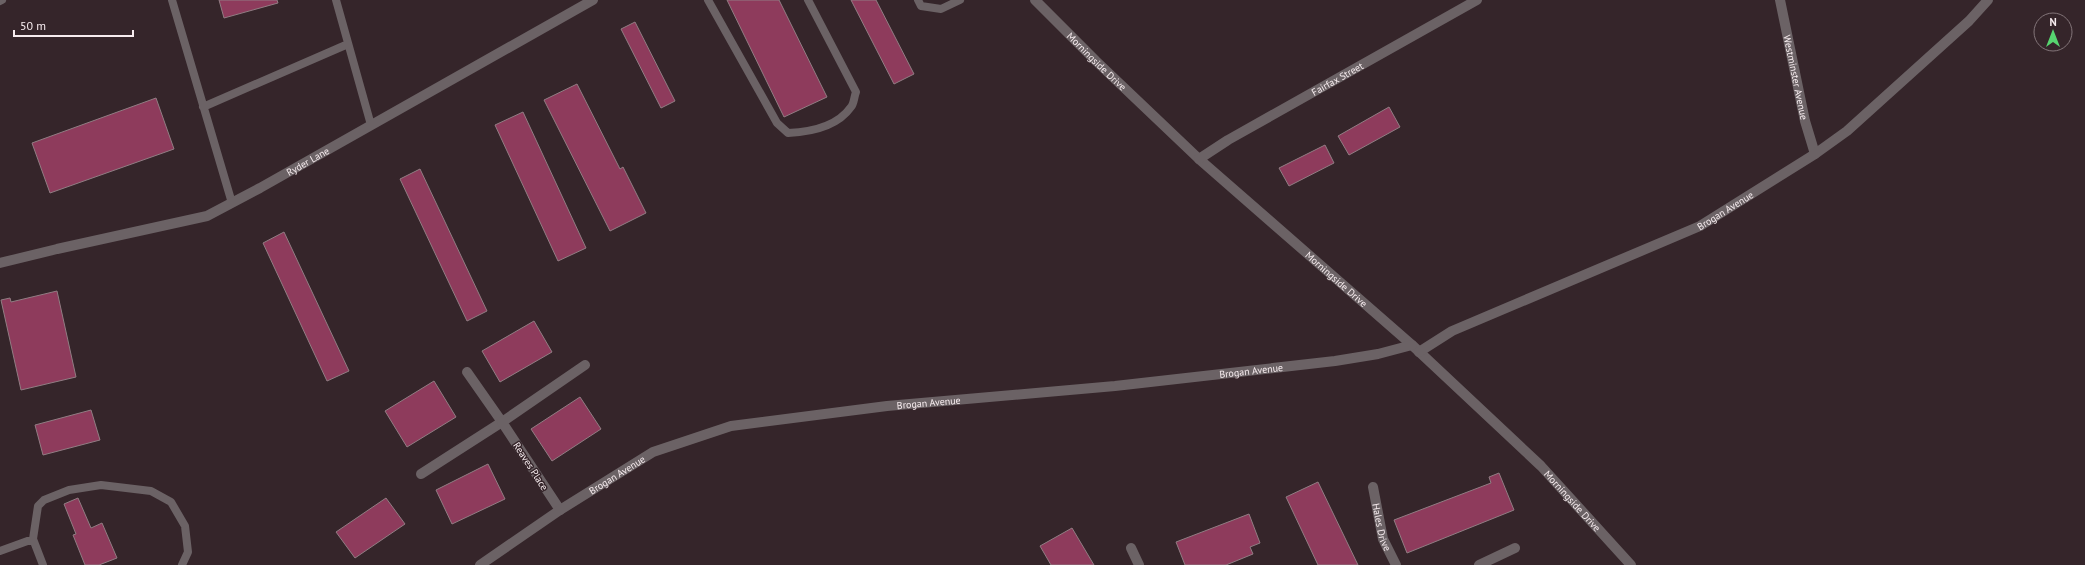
<svg xmlns="http://www.w3.org/2000/svg" width="2085" height="565" font-family="'PT Sans',sans-serif">
	<rect width="100%" height="100%" fill="#35252a"/>
	<!-- building -->
	<path fill="#8e3b5c" stroke="#917d83" d="M219 0H277L278 3 224 18Z
		M727 0H779L827 97 784 117Z
		M851 0H876L914 74 894 84Z
		M635 22 675 101 661 108 621 29Z
		M577 84 620 169 623 167 646 213 610 231 544 100Z
		M156 98 174 149 50 193 32 143Z
		M1389 107 1400 127 1349 155 1338 136Z
		M523 112 586 248 558 261 495 125Z
		M1325 145 1334 163 1289 186 1279 168Z
		M420 169 487 311 467 321 400 179Z
		M284 232 349 371 327 381 263 243Z
		M57 291 76 377 21 390 1 300 10 298 11 302Z
		M534 321 552 352 500 382 482 351Z
		M434 381 456 417 407 447 385 411Z
		M580 397 601 429 552 461 531 429Z
		M91 410 100 440 43 455 35 425Z
		M488 464 505 499 452 524 436 490Z
		M1499 473 1514 510 1407 553 1394 520 1491 483 1489 477Z
		M1318 482 1358 565H1318L1286 497Z
		M78 498 91 528 102 523 117 558 99 565H85L73 535 76 534 64 504Z
		M386 498 405 524 355 558 336 532Z
		M1249 514 1260 543 1250 547 1253 554 1226 565H1185L1176 542Z
		M1072 528 1094 565H1051L1040 546Z"/>
	<g fill="none" stroke-linecap="round" stroke-linejoin="round">
		<!-- lane -->
		<path stroke="#6b6265" stroke-width="8" d="M172 0 232 203
			M336 0 371 125
			M708 0 777 123 788 133C810 132 837 127 851 107 854 104 854 97 856 92L808 0
			M918 0 921 6 941 9 960 0
			M0 1 2 0
			M203 107 348 44
			M0 551 33 539
			M43 565 33 539 38 506 44 500 69 490 101 485 151 491 171 502 185 526 188 552 182 565"/>
		<!-- street -->
		<g stroke="#6b6265" stroke-width="10">
			<path id="s1" d="M1035 0 1096 61 1199 159 1412 345 1541 466 1631 565"/>
			<path id="s2" d="M1780 0 1805 121 1815 154"/>
			<path id="s3" d="M1199 159 1228 140 1477 0"/>
			<path id="s4" d="M0 263 57 249 207 216 260 188 593 0"/>
			<path id="s5" d="M1419 352 1452 331 1700 226 1815 154 1847 131 1969 21 1988 0"/>
			<path d="M421 474 502 422 467 372"/>
			<path id="s6" d="M1373 487 1383 539 1396 565"/>
			<path d="M560 510 502 422 585 365"/>
			<path d="M1131 548 1139 565"/>
			<path id="s7" d="M480 565 560 510 653 452 731 426 887 406 1115 386 1335 361 1378 354 1412 345"/>
			<path d="M1479 565 1515 548"/>
		</g>
	</g>
	<g text-anchor="middle" stroke-width="3" stroke-linejoin="round" paint-order="stroke">
		<!-- street labels -->
		<g font-size="10" fill="#f7ecef" stroke="#35252a">
			<text dy="4" stroke="none"><textPath href="#s1" startOffset="87">Morningside Drive</textPath></text>
			<text dy="4" stroke="none"><textPath href="#s2" startOffset="79">Westminster Avenue</textPath></text>
			<text dy="4" stroke="none"><textPath href="#s3" startOffset="160">Fairfax Street</textPath></text>
			<text dy="4" stroke="none"><textPath href="#s4" startOffset="327">Ryder Lane</textPath></text>
			<text dy="4" stroke="none"><textPath href="#s5" startOffset="338">Brogan Avenue</textPath></text>
			<text dy="4" stroke="none"><textPath href="#s1" startOffset="411">Morningside Drive</textPath></text>
			<text dy="4" stroke="none"><textPath href="#s7" startOffset="812">Brogan Avenue</textPath></text>
			<text dy="4" stroke="none"><textPath href="#s7" startOffset="488">Brogan Avenue</textPath></text>
			<text transform="translate(531 466) rotate(57)" y="4">Reaves Place</text>
			<text dy="4" stroke="none"><textPath href="#s7" startOffset="164">Brogan Avenue</textPath></text>
			<text dy="4" stroke="none"><textPath href="#s1" startOffset="735">Morningside Drive</textPath></text>
			<text dy="4" stroke="none"><textPath href="#s6" startOffset="41">Hales Drive</textPath></text>
		</g>
	</g>
	<!-- north arrow -->
	<g transform="translate(2053 32)"><circle r="19" fill="#35252a" stroke="#837579"/>
	<path d="M0-3L7 15L0 10L-7 15Z" fill="#57d570"/>
	<text y="-6" font-size="11" font-weight="bold" text-anchor="middle" fill="#f7ecef">N</text>
	</g>
	<!-- scale -->
	<path d="M14 30v6h119v-6" fill="none" stroke="#f7ecef" stroke-width="2"/>
	<text x="20" y="30" font-size="12" fill="#f7ecef" stroke="#35252a" stroke-width="3" paint-order="stroke">50 m</text>
</svg>
